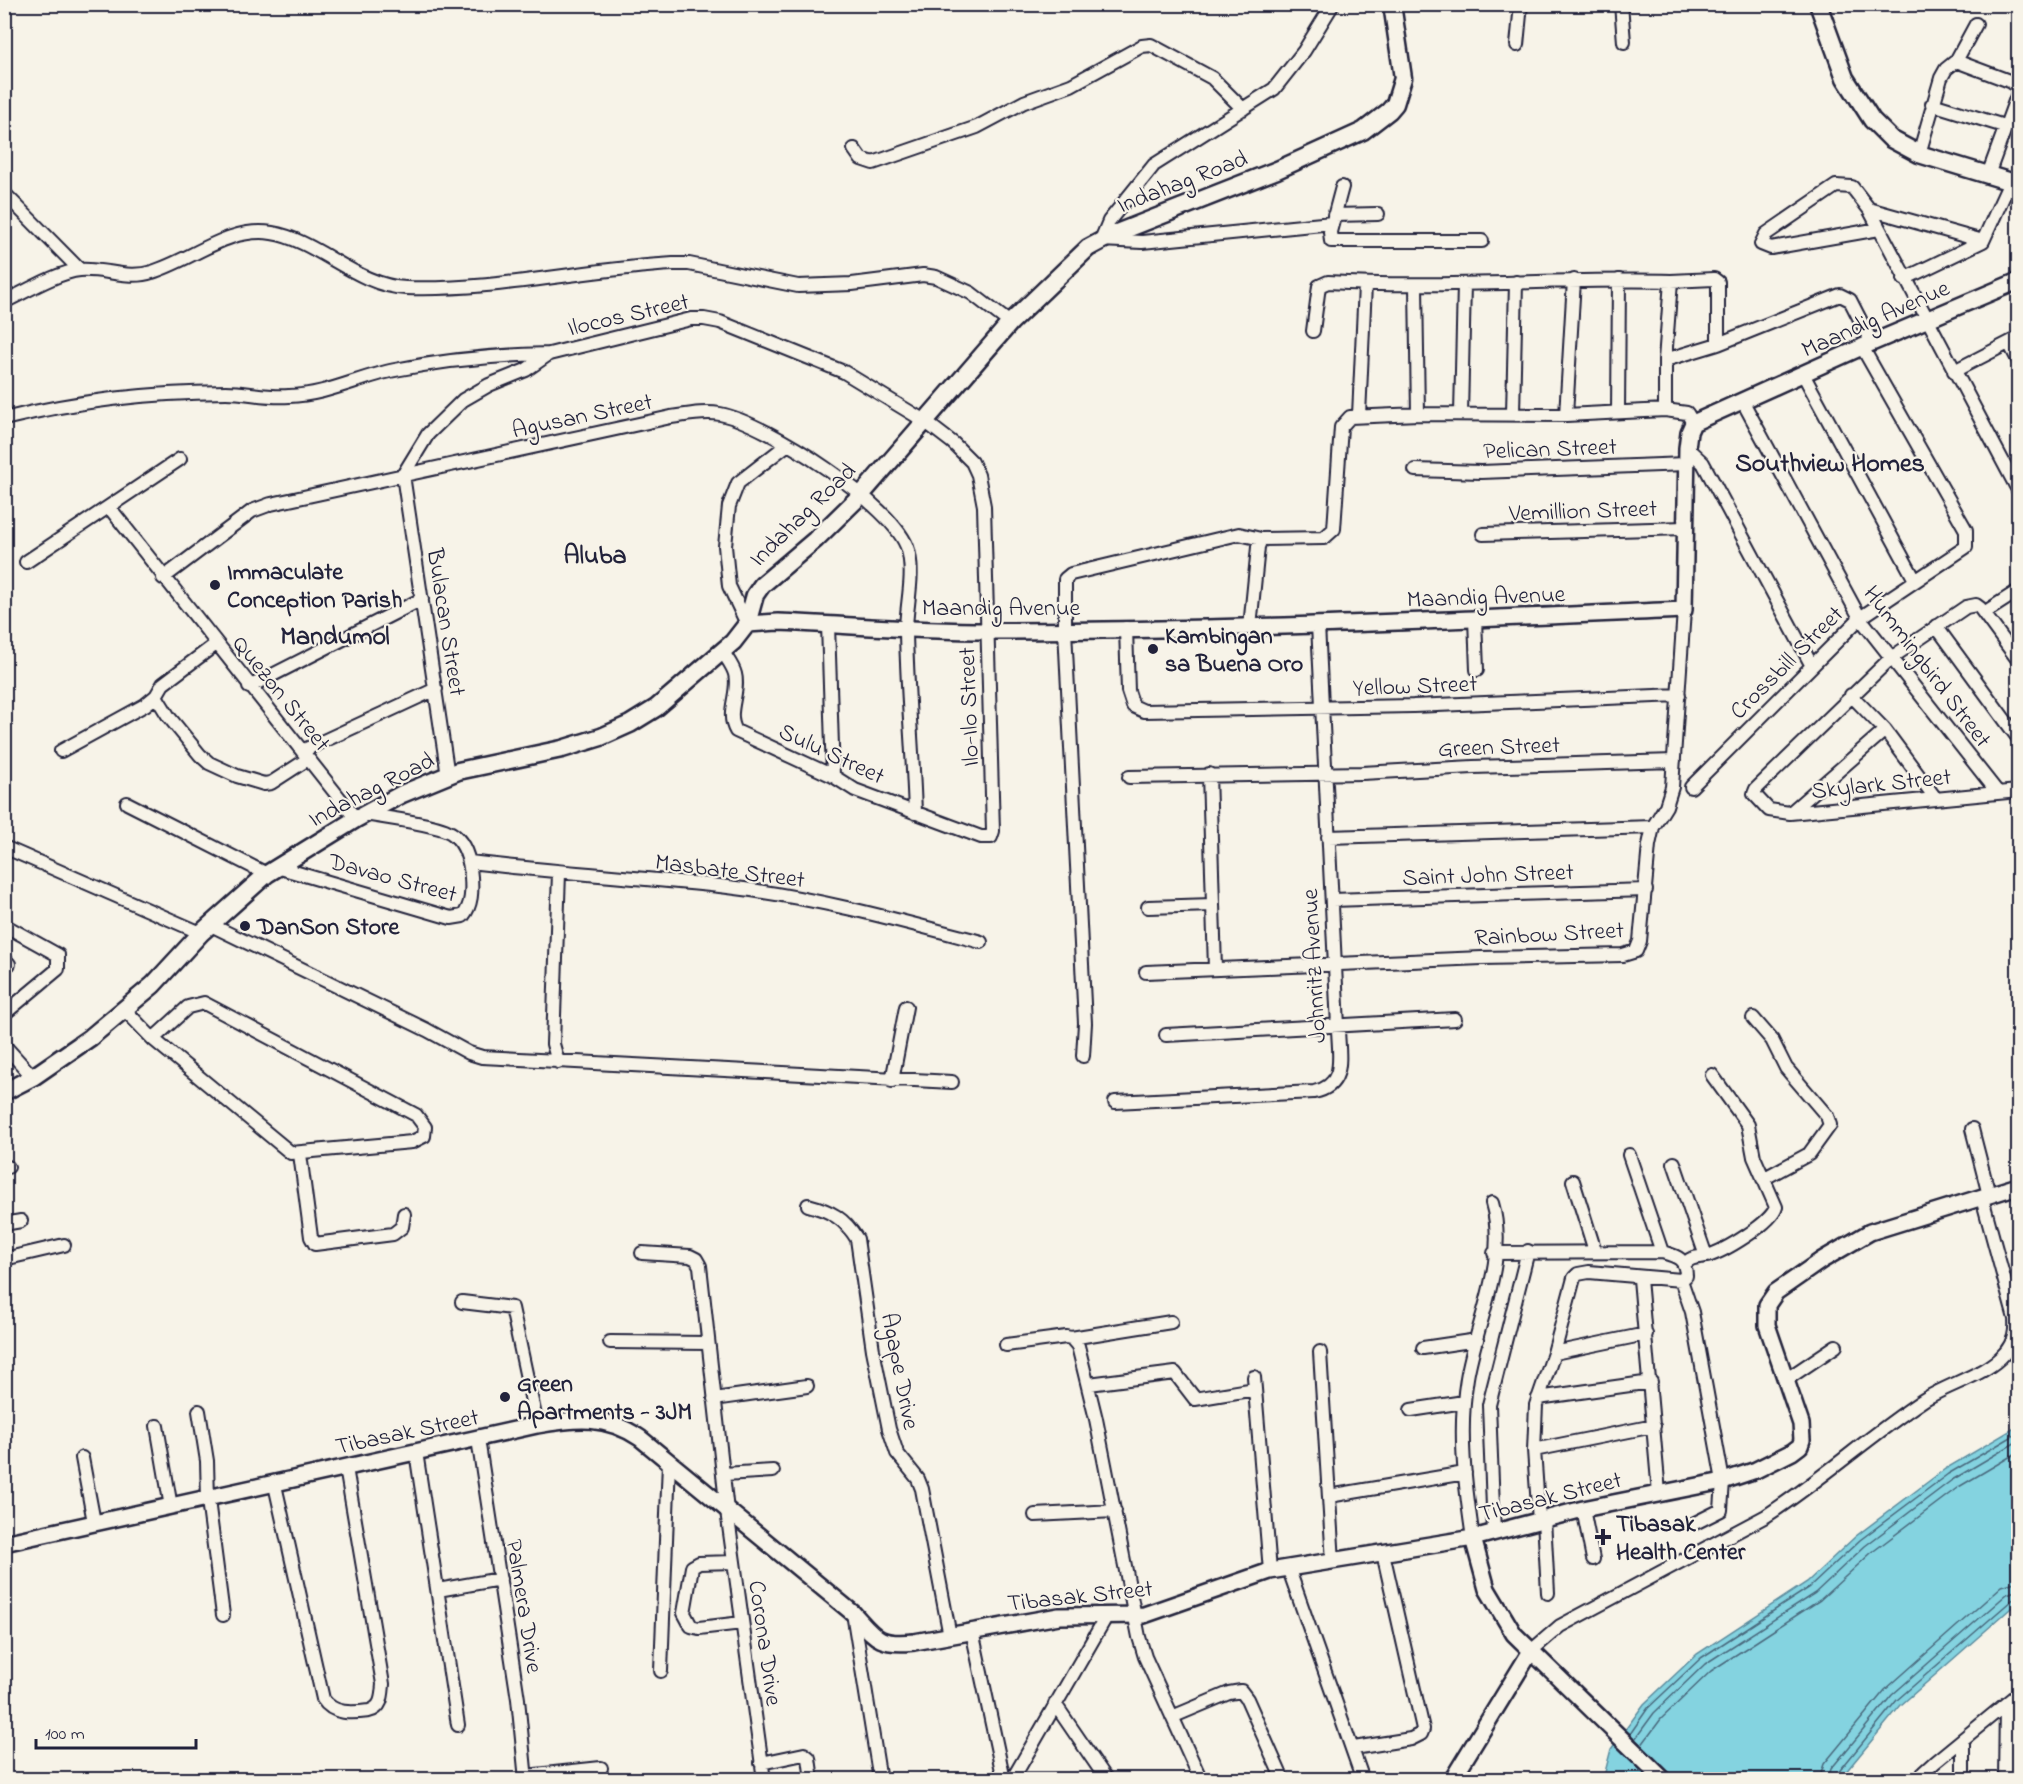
<svg xmlns="http://www.w3.org/2000/svg" width="2023" height="1784" font-family="'Indie Flower',sans-serif">
	<rect width="100%" height="100%" fill="#f7f3e8"/>
	<filter id="ink" filterUnits="userSpaceOnUse"><feTurbulence type="fractalNoise" baseFrequency=".0167" numOctaves="2"/><feDisplacementMap in="SourceGraphic" scale="12" xChannelSelector="R" yChannelSelector="G"/><feConvolveMatrix kernelMatrix="1 2 1 2 8 2 1 2 1" color-interpolation-filters="sRGB"/></filter>
	<g filter="url(#ink)">
		<!-- water -->
		<path fill="#84d3e0" stroke="#5d8c9e" stroke-width="1.5" d="M2018 1426V1602L1901 1705 1840 1779 1603 1780 1611 1749 1644 1704 1697 1654 1807 1582 1856 1536 1945 1469Z"/>
		<g fill="none" stroke-linecap="round" stroke-linejoin="round">
			<!-- shore -->
			<path stroke="#49697d" stroke-width="1.5" d="M1630 1734 1648 1708 1701 1658 1810 1587 1860 1540 1948 1474 2018 1433
				M1635 1739 1654 1713 1705 1664 1815 1593 1865 1546 1952 1480 2018 1441
				M1641 1746 1661 1719 1711 1671 1820 1600 1871 1553 1957 1488 2018 1452
				M1819 1780 1824 1764 1885 1690 2002 1586 2018 1581
				M1828 1780 1831 1769 1892 1695 2007 1594 2018 1590
				M1836 1780 1837 1774 1897 1700 2012 1600 2018 1598"/>
			<!-- minor casing -->
			<g stroke="#22223b" stroke-width="16">
				<path id="minor" d="M1621 4 1624 42
					M1517 45 1521 4
					M1956 61 2012 82 2017 87 2018 93 1988 175
					M1932 104 2004 126
					M854 149 861 159 873 163 977 127 1024 102 1071 85 1142 46 1151 45 1212 78 1243 109
					M1919 154 1941 78 1946 69 1956 61 1976 24
					M1342 187 1330 232 1331 241H1482
					M4 193 80 270
					M1869 209 1983 241
					M1334 215 1378 214
					M1332 223 1142 242 1101 240 1109 221 1154 165 1274 89 1304 51 1333 4
					M1879 229 1771 248 1761 244 1766 234 1836 186 1852 187 1869 209 2018 490
					M1904 279 1983 241 2010 182
					M1671 281 1714 279 1718 282V344
					M1416 286 1418 414
					M4 302C25 292 58 272 80 270 104 268 128 280 152 272 192 260 228 226 272 233 317 240 357 286 406 288 496 291 584 269 673 264H689L798 286 852 284 923 275 936 277 971 293 1010 323
					M1313 331 1319 286 1328 282C1442 289 1556 278 1671 281L1665 360V410
					M2009 343 2018 360
					M1665 360 1718 344 1840 295 1850 300 1872 343
					M1954 371 2018 338
					M1803 374 1915 580
					M1743 402 1860 618 1998 793
					M1618 412 1619 280
					M1513 413 1516 282
					M1461 414 1464 284
					M1359 415 1365 285
					M1566 415 1574 280
					M4 419C79 400 149 393 226 392 247 392 268 398 289 396 327 395 359 377 395 370 445 360 498 355 549 354
					M1687 448 1703 463 1812 666
					M1415 470 1481 472 1686 464
					M109 507 356 819
					M1483 534 1685 528
					M26 562 180 459
					M163 578 252 511 271 504 671 417C686 415 704 411 720 414 765 422 896 506 908 550 915 576 906 605 906 631 907 692 913 752 915 813
					M1984 613 2018 591
					M1475 619 1477 670
					M747 624 729 586 725 546 729 506 738 483 788 444
					M828 625 833 776
					M1936 626 2018 738
					M1250 627 1258 547 1261 539 1324 538 1334 529 1341 427 1350 417 1418 414 1566 415 1665 410 1687 413 1693 423
					M1126 628 1128 691 1133 706 1144 711 1413 706 1679 695
					M2018 660 1980 608 1976 605 1966 607 1891 658 1756 789 1754 794 1769 810 1790 813 2018 791
					M249 687 422 599
					M1851 695 1885 730 1936 799
					M156 696 169 717 200 755 209 763 237 776 264 784 271 783 308 759
					M61 751 145 705 156 696 163 684 216 644
					M302 751 436 689
					M1209 774 1215 969
					M448 776 403 475 428 434 463 400 489 385 526 370 549 354 691 319H704L720 322 844 372 923 420 953 443 972 462 978 475 984 506 993 831 991 837H981L855 790 833 776 736 731C725 713 740 693 735 674 733 666 727 659 723 652
					M1129 777 1362 773 1473 767 1674 761
					M1691 787 1860 618 1966 547V530L1862 347
					M127 803 267 874
					M1790 813 1885 730
					M1328 837 1653 827
					M4 847 201 933
					M470 862C556 873 642 877 728 887 814 897 898 920 981 942
					M277 867 451 918 463 916C472 905 472 891 471 877 470 863 466 845 454 835 443 824 383 818 365 814
					M1332 900 1646 890
					M1148 907 1213 905
					M4 925 58 955V969L4 1014
					M211 925 427 1030 469 1053 482 1057 952 1082
					M4 959 9 964
					M1146 972 1482 958 1623 955 1636 951 1640 941 1649 845 1653 827 1666 806 1672 787 1684 610
					M204 1003 416 1115 425 1127 424 1136 412 1142 291 1153 153 1039 188 1007Z
					M124 1009 153 1039
					M1753 1018 1772 1040 1786 1068 1827 1116 1830 1125 1809 1154 1763 1179
					M1166 1035 1455 1019
					M4 1045 33 1077
					M1083 1056 1085 1023 1065 630V579L1071 574 1239 534 1261 539
					M558 1062 553 1044 559 873
					M892 1081 906 1007
					M1115 1102 1314 1092C1348 1085 1338 1054 1338 1026L1318 625
					M1972 1129 1989 1195
					M300 1154 311 1237 315 1244 393 1234 402 1227 404 1214
					M1629 1155 1662 1252C1676 1256 1686 1258 1686 1276L1681 1280 1692 1312 1723 1481 1721 1510 1693 1524
					M1674 1163 1706 1256
					M4 1168 8 1167
					M1573 1181 1595 1251
					M808 1205C831 1211 844 1218 857 1239L873 1350 889 1429 897 1453 918 1479 922 1489 950 1636
					M4 1224 21 1221
					M642 1253 690 1256 696 1259 700 1266 727 1511 764 1780
					M1494 1253 1662 1252
					M4 1259 64 1245
					M1685 1264C1691 1256 1698 1258 1707 1256 1723 1252 1772 1223 1776 1207L1754 1157 1748 1125 1712 1075
					M1640 1279 1659 1493
					M462 1302 512 1308 537 1425
					M1071 1338 1171 1322
					M610 1342 708 1343
					M1006 1345 1066 1337 1071 1338 1078 1346 1096 1419 1139 1637 1145 1657 1201 1780
					M1423 1348 1477 1340
					M1320 1352 1333 1562
					M1554 1353 1646 1334
					M1254 1377 1270 1571
					M1787 1379 1836 1346
					M1089 1384 1175 1373 1195 1399 1255 1389
					M1538 1398 1651 1382
					M714 1399 807 1386
					M1411 1410 1464 1402
					M199 1411 207 1461 208 1500 223 1615
					M157 1426 171 1507
					M478 1439 518 1699 526 1780
					M1534 1450 1654 1426
					M416 1452 458 1725
					M82 1458 94 1522
					M724 1474 773 1471
					M275 1485 323 1699C333 1715 353 1713 369 1711 382 1708 382 1696 383 1684L346 1468
					M1329 1496 1465 1473
					M1583 1509 1593 1559
					M1035 1515 1115 1511
					M1544 1519 1548 1593
					M1539 1521 1534 1450 1536 1405 1554 1353 1574 1278 1578 1274 1589 1272 1681 1280
					M1494 1533 1489 1405 1528 1251
					M1473 1538C1465 1485 1458 1432 1467 1378 1476 1322 1509 1261 1492 1203
					M734 1562 699 1563 692 1567 684 1613 691 1626 699 1628 742 1623
					M1288 1567 1363 1780
					M438 1590 500 1579
					M853 1613 880 1780
					M972 1631 1004 1780
					M1531 1651 1560 1626 1766 1516C1820 1481 1868 1437 1922 1401 1947 1384 1985 1376 2005 1353 2014 1342 2016 1332 2015 1319L1982 1198
					M661 1671 669 1462
					M1055 1704 1107 1780
					M1172 1717 1229 1693 1241 1691 1247 1699 1283 1780
					M1354 1748 1411 1739 1421 1734 1423 1729 1383 1553
					M761 1763 804 1754 809 1758 812 1780
					M526 1776 601 1768
					M1012 1780 1106 1617
					M1920 1780 1924 1772 1935 1762 2018 1694
					M1963 1780V1740
					M2005 1780 2006 1705"/>
			</g>
			<!-- tertiary casing -->
			<g stroke="#22223b" stroke-width="20">
				<path id="tertiary" d="M747 624 778 622C848 625 917 631 987 631 1219 631 1452 620 1684 610L1687 448 1689 432 1693 423 1862 347 2018 281
					M1473 1538 1487 1589 1514 1634 1664 1780
					M4 1543 537 1425C576 1418 606 1415 640 1438L853 1613C875 1637 878 1646 914 1642L1059 1616 1144 1615 1270 1571 1473 1538 1583 1509 1723 1481 1756 1470 1792 1452 1800 1446 1802 1440 1801 1424 1767 1325V1305L1776 1292 1822 1260 1870 1232 2018 1186
					M1452 1780 1531 1651"/>
			</g>
			<!-- secondary casing -->
			<g stroke="#22223b" stroke-width="21">
				<path id="secondary" d="M1818 4 1845 78 1872 120 1891 139 1919 154 2018 184
					M4 1092 33 1077 91 1037 153 985 201 933 267 874 356 819 402 794 458 771 562 749 601 737 630 724 656 708 733 642 747 624 755 595 762 585 815 540 861 495 1010 323 1088 248 1114 234 1277 170 1363 131 1389 111 1395 104 1403 78 1392 4"/>
			</g>
			<!-- minor -->
			<use href="#minor" stroke="#f7f3e8" stroke-width="12"/>
			<!-- tertiary -->
			<use href="#tertiary" stroke="#f7f3e8" stroke-width="15"/>
			<!-- secondary -->
			<use href="#secondary" stroke="#f7f3e8" stroke-width="16"/>
		</g>
	</g>
	<!-- markers -->
	<g fill="#22223b" stroke="#f7f3e8" stroke-width="2">
		<circle cx="215" cy="585" r="6"/>
		<circle cx="1153" cy="649" r="6"/>
		<circle cx="245" cy="926" r="6"/>
		<circle cx="505" cy="1397" r="6"/>
		<path d="M1600 1528h6v6h6v6h-6v6h-6v-6h-6v-6h6z"/>
	</g>
	<g text-anchor="middle" stroke-width="4.5" stroke-linejoin="round" paint-order="stroke">
		<!-- street labels -->
		<g font-size="24" fill="#22223b" stroke="#f7f3e8">
			<text transform="translate(1182 181) rotate(-21)" y="8">Indahag Road</text>
			<text transform="translate(628 314) rotate(-13)" y="8">Ilocos Street</text>
			<text transform="translate(1875 318) rotate(-24)" y="8">Maandig Avenue</text>
			<text transform="translate(582 415) rotate(-12)" y="8">Agusan Street</text>
			<text transform="translate(1550 448) rotate(-2)" y="8">Pelican Street</text>
			<text transform="translate(1583 510) rotate(-2)" y="8">Vemillion Street</text>
			<text transform="translate(802 514) rotate(-44)" y="8">Indahag Road</text>
			<text transform="translate(1486 596) rotate(-2)" y="8">Maandig Avenue</text>
			<text x="1001" y="615">Maandig Avenue</text>
			<text transform="translate(447 622) rotate(81)" y="8">Bulacan Street</text>
			<text transform="translate(1786 662) rotate(-45)" y="8">Crossbill Street</text>
			<text transform="translate(1928 666) rotate(53)" y="8">Hummingbird Street</text>
			<text transform="translate(1415 685) rotate(-2)" y="8">Yellow Street</text>
			<text transform="translate(282 693) rotate(51)" y="8">Quezon Street</text>
			<text transform="translate(968 707) rotate(-92)" y="8">Ilo-Ilo Street</text>
			<text transform="translate(1499 746) rotate(-2)" y="8">Green Street</text>
			<text transform="translate(832 753) rotate(25)" y="8">Sulu Street</text>
			<text transform="translate(1881 783) rotate(-6)" y="8">Skylark Street</text>
			<text transform="translate(371 789) rotate(-27)" y="8">Indahag Road</text>
			<text transform="translate(730 870) rotate(7)" y="8">Masbate Street</text>
			<text transform="translate(1488 874) rotate(-2)" y="8">Saint John Street</text>
			<text transform="translate(393 877) rotate(15)" y="8">Davao Street</text>
			<text transform="translate(1549 933) rotate(-3)" y="8">Rainbow Street</text>
			<text transform="translate(1313 966) rotate(-93)" y="8">Johnritz Avenue</text>
			<text transform="translate(901 1371) rotate(79)" y="8">Agape Drive</text>
			<text transform="translate(407 1431) rotate(-12)" y="8">Tibasak Street</text>
			<text transform="translate(1550 1496) rotate(-14)" y="8">Tibasak Street</text>
			<text transform="translate(1080 1595) rotate(-6)" y="8">Tibasak Street</text>
			<text transform="translate(525 1606) rotate(81)" y="8">Palmera Drive</text>
			<text transform="translate(766 1643) rotate(82)" y="8">Corona Drive</text>
		</g>
		<!-- poi labels -->
		<g font-size="24" font-weight="bold" fill="#22223b" stroke="#f7f3e8" text-anchor="start">
			<text x="227" y="579">Immaculate<tspan x="227" dy="28">Conception Parish</tspan></text>
			<text x="1165" y="643">Kambingan<tspan x="1165" dy="28">sa Buena Oro</tspan></text>
			<text x="257" y="934">DanSon Store</text>
			<text x="517" y="1391">Green<tspan x="517" dy="28">Apartments - 3JM</tspan></text>
			<text x="1616" y="1531">Tibasak<tspan x="1616" dy="28">Health Center</tspan></text>
		</g>
		<!-- neighbourhood labels -->
		<g font-size="26" font-weight="bold" fill="#22223b" stroke="#f7f3e8">
			<text x="1830" y="471">Southview Homes</text>
			<text x="595" y="563">Aluba</text>
			<text x="335" y="644">Mandumol</text>
		</g>
	</g>
	<!-- margin -->
	<rect width="2023" height="1784" fill="none" stroke="#f7f3e8" stroke-width="24"/>
	<rect x="12" y="12" width="1999" height="1760" fill="none" stroke="#22223b" stroke-width="2" filter="url(#ink)"/>
	<!-- scale -->
	<path d="M36 1739v9h160v-9" fill="none" stroke="#22223b" stroke-width="3"/>
	<text x="45" y="1739" font-size="18" fill="#22223b" stroke="#f7f3e8" stroke-width="4.5" paint-order="stroke">100 m</text>
</svg>
